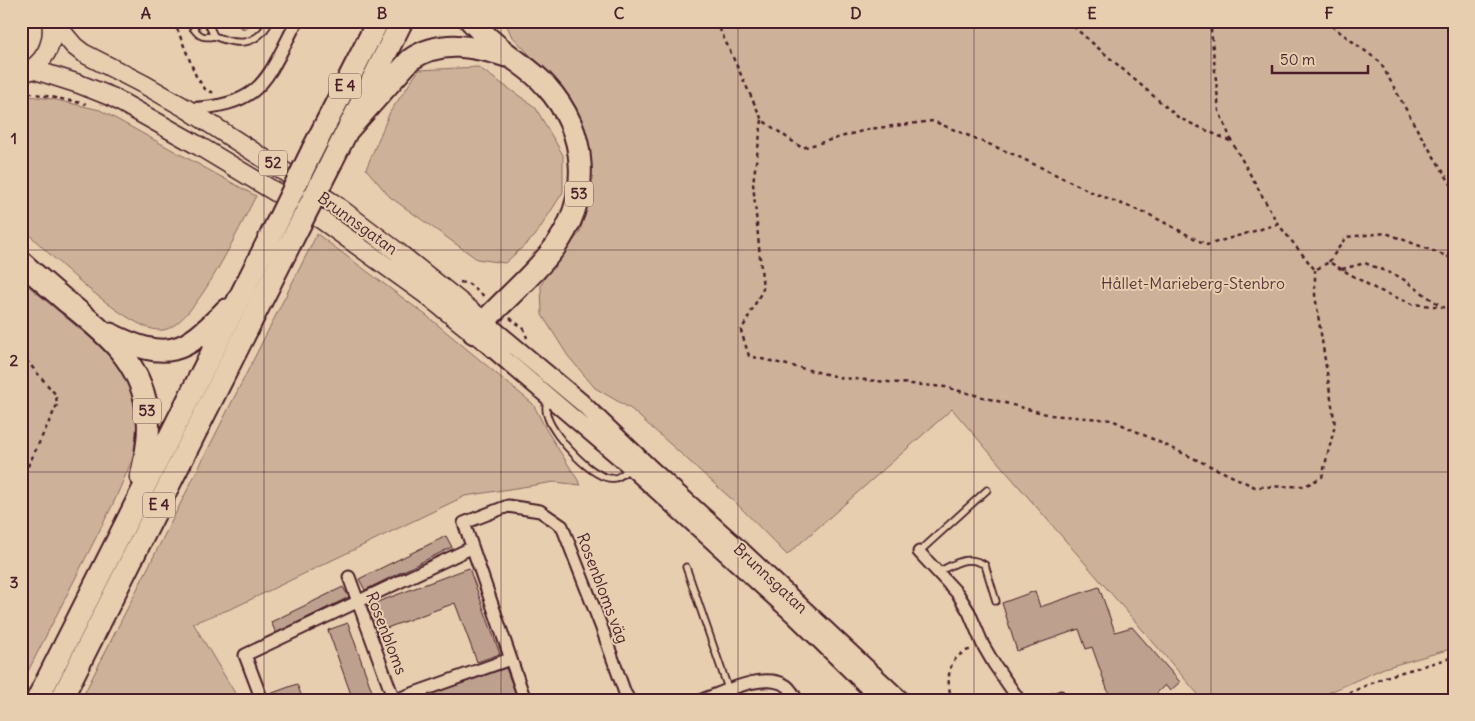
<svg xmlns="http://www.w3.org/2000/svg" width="1475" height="721" font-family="Delius,sans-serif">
	<rect width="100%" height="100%" fill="#e6ceaf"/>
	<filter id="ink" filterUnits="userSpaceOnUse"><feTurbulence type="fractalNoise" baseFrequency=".02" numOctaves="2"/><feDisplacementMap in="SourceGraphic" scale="10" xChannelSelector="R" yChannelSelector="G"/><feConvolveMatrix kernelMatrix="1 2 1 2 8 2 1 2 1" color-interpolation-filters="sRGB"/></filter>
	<g filter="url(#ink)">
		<!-- green -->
		<path fill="#cdb299" stroke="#8c6862" d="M505 21H1454V648L1384 668 1312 700H1203L952 409 787 555 736 503 631 409 595 388 568 356 542 315 541 285 552 265 579 234 589 202 591 161 583 123 566 93 511 35Z
			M478 67 535 107 563 155V192L535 236 505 263 477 259 390 197 366 169 390 112 419 70Z
			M21 95 52 99 100 110 256 196C240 225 196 325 163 330 132 335 43 249 21 226Z
			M317 234 427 316 533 404 547 431 581 485 554 482 465 496 233 608 193 623 239 700H81Z
			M21 280 111 355 128 374 136 400 137 427 133 458 113 504 21 685Z"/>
		<!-- building -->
		<path fill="#bda08d" stroke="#4a1f2b" d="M186 21H200L202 26 190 31Z
			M229 21H251L246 30Z
			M446 536 452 547 365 590 359 579Z
			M469 568 500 654 477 662 455 603 373 633 364 607Z
			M343 587 349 597 276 633 271 622Z
			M1099 587 1115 632 1132 627 1180 682 1170 691 1165 685 1150 700H1111L1092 647 1086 649 1079 629 1017 651 1002 603 1035 591 1040 607Z
			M348 623 375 700H353L328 630Z
			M506 668 518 700H414Z
			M297 684 303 700H272L270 694Z"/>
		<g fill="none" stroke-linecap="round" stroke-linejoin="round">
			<!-- lane casing -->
			<g stroke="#4a1f2b" stroke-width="9">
				<path id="lane" d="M207 21 214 36C238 46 257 46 270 21
					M194 29C200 37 204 38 214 36
					M547 399C546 405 545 411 548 418 554 436 594 482 615 478 621 477 626 471 631 467
					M919 552 987 490
					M686 567 732 700
					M938 572C955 564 967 554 985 565L996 601
					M1045 700 1061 694 1064 700"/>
			</g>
			<!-- street casing -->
			<g stroke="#4a1f2b" stroke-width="15">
				<path id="street" d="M187 109C263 105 265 82 297 21
					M919 552 958 594 969 612 983 645 994 664 1019 700
					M349 577 394 700
					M262 700 245 655 471 548
					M395 700 510 659
					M525 700 464 523 508 506 540 511 562 526 601 626 625 693 629 700
					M702 700C724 692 763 672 785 685 790 687 794 695 797 700"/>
			</g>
			<!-- secondary casing -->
			<g stroke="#4a1f2b" stroke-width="20">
				<path id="secondary" d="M484 321 581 402 652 470 743 552 901 700
					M474 333 631 467 793 614 881 700"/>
			</g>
			<!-- primary casing -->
			<g stroke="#4a1f2b" stroke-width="21">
				<path id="primary" d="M53 21 74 46 83 53 145 85 187 109 333 203 395 250 484 321
					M32 69 79 84 112 97 199 146 322 220 425 294 474 333
					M23 74C44 64 55 44 51 21"/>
			</g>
			<!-- highway casing -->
			<g stroke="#4a1f2b" stroke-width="25">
				<path id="highway" d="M471 21C484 35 499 48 514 59 525 67 537 75 546 86 588 132 592 196 555 247 532 278 499 303 474 333
					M347 131 410 60C440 39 473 46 506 56
					M312 151 378 21
					M332 161 402 21
					M21 262C36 276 52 289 67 302 104 332 139 359 147 409 151 432 146 455 141 477
					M110 334C167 362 184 354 226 310
					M37 700 271 235
					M61 700 290 244"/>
			</g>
			<!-- path -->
			<path stroke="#4a1f2b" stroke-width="2.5" stroke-dasharray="4 4" stroke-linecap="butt" d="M174 21 196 76 205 89 216 94
				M716 21 762 120 802 148 869 129 933 121 1015 155 1094 193 1150 215 1207 245 1278 224
				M1067 21 1179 118 1232 142
				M1214 21 1211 29 1219 111 1232 142 1278 224 1315 270 1329 262 1376 289 1412 304 1454 308
				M1325 21 1380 62 1418 131 1454 189
				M21 91 86 104
				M762 120 753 183 763 289 741 331 749 356 843 378 945 387 1050 415 1112 420 1255 487 1305 486 1322 477 1335 425 1315 295V270
				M1329 262 1346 237 1386 233 1454 259
				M1342 269 1365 263 1400 277 1441 306
				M460 282 469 284 485 297
				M510 318 524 329 527 338
				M21 354 56 395 57 405 21 481
				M952 700C947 685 946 664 961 654 964 651 969 650 973 649
				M1334 700 1385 677 1454 657"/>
			<!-- lane -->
			<use href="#lane" stroke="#e6ceaf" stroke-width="5.5"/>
			<!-- street -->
			<use href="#street" stroke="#e6ceaf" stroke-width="11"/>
			<!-- secondary -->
			<use href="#secondary" stroke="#e6ceaf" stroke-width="16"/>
			<!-- primary -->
			<use href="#primary" stroke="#e6ceaf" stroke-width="18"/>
			<!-- highway -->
			<use href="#highway" stroke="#e6ceaf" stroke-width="21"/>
			<!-- highway-bridge casing -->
			<g stroke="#4a1f2b" stroke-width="25" stroke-linecap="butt">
				<path id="highway-bridge" d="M271 235 312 151
					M290 244 332 161"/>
			</g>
			<!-- highway-bridge -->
			<use href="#highway-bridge" stroke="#e6ceaf" stroke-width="21"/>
		</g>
	</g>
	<!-- grid -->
	<path fill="none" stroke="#4a1f2b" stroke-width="1" stroke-opacity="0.55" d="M264 21V700M501 21V700M738 21V700M974 21V700M1211 21V700M21 250H1454M21 472H1454"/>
	<g text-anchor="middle" stroke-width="4" stroke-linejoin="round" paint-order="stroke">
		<!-- shield labels -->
		<g fill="#e6ceaf" stroke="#795453" stroke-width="1">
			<rect x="329" y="73.5" width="32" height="25" rx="4"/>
			<rect x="259" y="150.5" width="28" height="25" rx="4"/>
			<rect x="565" y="181.5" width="28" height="25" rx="4"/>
			<rect x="133" y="398.5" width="28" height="25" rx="4"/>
			<rect x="143" y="492.5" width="32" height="25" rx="4"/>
		</g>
		<g font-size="15" font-weight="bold" fill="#4a1f2b">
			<text x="345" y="91">E 4</text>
			<text x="273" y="168">52</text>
			<text x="579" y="199">53</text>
			<text x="147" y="416">53</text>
			<text x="159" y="510">E 4</text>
		</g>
		<!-- street labels -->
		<g font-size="16" fill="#4a1f2b" stroke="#e6ceaf">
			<text transform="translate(358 223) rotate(36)" y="6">Brunnsgatan</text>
			<text transform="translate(771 578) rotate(43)" y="6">Brunnsgatan</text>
			<text transform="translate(603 588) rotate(69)" y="6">Rosenbloms väg</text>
			<text transform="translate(387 633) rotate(69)" y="6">Rosenbloms</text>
		</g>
		<!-- park labels -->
		<g font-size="16" fill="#5e353c" stroke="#e6ceaf">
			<text x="1193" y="289">Hållet-Marieberg-Stenbro</text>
		</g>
	</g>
	<!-- margin -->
	<rect width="1475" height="721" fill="none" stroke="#e6ceaf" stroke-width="55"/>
	<!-- scale -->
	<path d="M1272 65v8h96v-8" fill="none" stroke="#4a1f2b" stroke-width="2.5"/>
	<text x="1280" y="65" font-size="15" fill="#4a1f2b" stroke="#e6ceaf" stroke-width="4" paint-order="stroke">50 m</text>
	<rect x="28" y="28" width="1420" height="666" fill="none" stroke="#4a1f2b" stroke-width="2"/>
	<g font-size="16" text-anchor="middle" font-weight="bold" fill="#4a1f2b">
		<text x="146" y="19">A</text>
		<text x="382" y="19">B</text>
		<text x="619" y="19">C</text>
		<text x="856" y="19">D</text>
		<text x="1092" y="19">E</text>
		<text x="1329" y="19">F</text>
		<text x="14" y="144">1</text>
		<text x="14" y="366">2</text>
		<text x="14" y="588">3</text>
	</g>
</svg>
